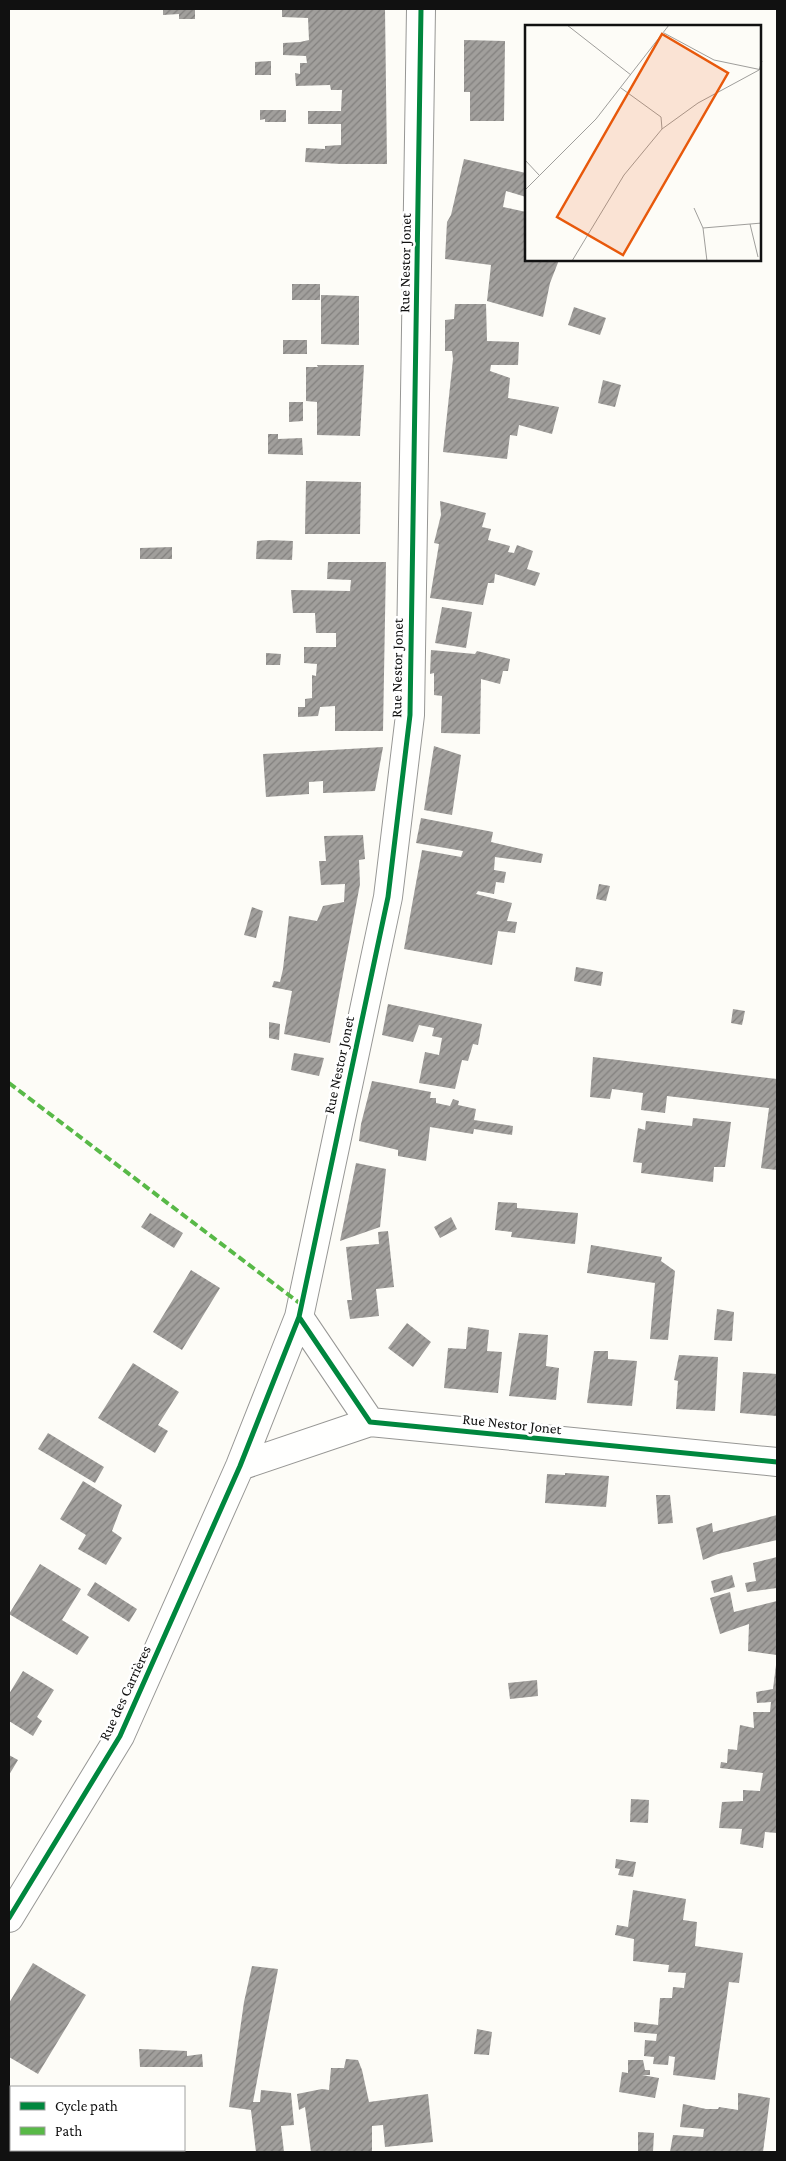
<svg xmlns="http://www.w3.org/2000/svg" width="786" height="2161" font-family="'Crimson Pro',serif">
	<defs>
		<pattern id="building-hatch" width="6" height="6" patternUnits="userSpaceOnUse" patternTransform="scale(1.25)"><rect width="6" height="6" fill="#a19f9c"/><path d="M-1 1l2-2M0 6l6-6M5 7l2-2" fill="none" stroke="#82807e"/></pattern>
	</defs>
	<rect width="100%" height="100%" fill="#fdfcf7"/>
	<!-- building -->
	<path fill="url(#building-hatch)" d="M163 9H195V19H179V14L163 15Z
		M282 9H385L387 164H341L305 162 306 148 325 149V146L341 145V124H308V111H341L342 90H331L330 85 296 86 295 73 300 74V63H307L306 56 283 55V43L300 42 309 40 308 18 282 17Z
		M464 40 505 41 504 121H470V92H464Z
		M271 61V75H255V62Z
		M260 110H286V122H265V119L260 120Z
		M464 159 526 173V197L506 191 503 207 526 212V260H559L550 283 543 317 487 301 491 265 445 259 447 222 451 215Z
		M292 284H320V300H292Z
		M321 295 359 296V345L321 344Z
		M455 304H486L487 341 519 342 518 365H491L490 371 510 378 508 398 559 407 552 434 519 425 517 436 510 435 507 459 443 452 453 359 452 351H445V320L454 319Z
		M574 307 606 318 600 335 568 325Z
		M283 340H307V354H283Z
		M317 365H364L360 436 317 435V402L306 401V367H318Z
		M603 380 621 385 615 407 598 403Z
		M289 402H303V421L289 422Z
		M268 434H278V439L302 438 303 455 268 454Z
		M306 481 361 482 360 534H305Z
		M440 501 486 513 482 527 491 529 488 540 510 546 508 552 514 553 517 545 533 551 527 569 540 573 535 586 495 574 494 583H488L483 605 430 598 439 544 434 543 441 515Z
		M268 540 293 541 292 560 256 559 257 541Z
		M172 547V559H140V548Z
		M328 562H386L383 731H335V706L320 707 318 716 298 717V707H305V699L312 698V675L316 676 317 664 304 663V647H336V633H316L315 613H293L291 590 350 591 351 580 327 579Z
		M442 607 472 612 466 648 435 643Z
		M431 650 475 654 477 651 510 659 508 671H503L500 684 481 679 480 734 441 733 442 696 434 695V673L430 674Z
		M266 653 281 654 280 665H266Z
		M434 746 461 755 452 815 424 810Z
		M383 747 375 791 323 793V781L309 782V794L266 797 263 754Z
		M421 818 493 832 491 842 543 854 541 863 495 857 494 870 506 872 504 883 496 882 494 894 478 891 476 894 512 903 507 921 517 922 515 933 498 931 492 965 404 949 422 850 461 857 463 851 416 843Z
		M363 835 365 859 359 860 360 884 330 1043 284 1034 292 991 272 987 274 981 280 982 283 969 289 916 317 921 323 906 344 902 345 884 321 885 319 861H326L324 836Z
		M599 884 610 886 606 901 596 899Z
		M252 907 263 911 256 938 244 935Z
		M576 967 603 972 601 986 574 981Z
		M388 1004 482 1024 478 1045 473 1044 468 1061 462 1060 455 1089 419 1083 425 1052 439 1055 442 1038 432 1036 434 1028 419 1025 413 1042 382 1035Z
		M733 1009 745 1011 742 1025 731 1023Z
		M269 1022 280 1024 279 1040 269 1038Z
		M294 1053 324 1058 319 1076 291 1070Z
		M593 1057 777 1079V1170L761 1168 769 1108 667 1096 665 1113 641 1110 643 1093 612 1089 610 1099 590 1097Z
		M372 1081 431 1092 430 1098H436V1103L450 1106 453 1099 459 1101 458 1105 476 1109 474 1120 513 1126 512 1135 474 1129 473 1134 430 1127 426 1161 398 1156V1150L359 1141 361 1124Z
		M693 1118 731 1122 725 1167H714L713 1182 641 1173 642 1163 633 1162 638 1128 645 1130 646 1121 692 1126Z
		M356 1163 386 1169 380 1227 340 1241Z
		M498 1202 517 1203V1208L578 1213 575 1244 511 1237 512 1232 495 1230Z
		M150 1213 183 1233 174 1248 141 1227Z
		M451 1217 457 1229 440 1238 434 1227Z
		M388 1231 394 1287 376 1289 379 1316 350 1319 347 1300H352L346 1247 379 1244 378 1232Z
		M591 1245 662 1257 661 1261 675 1271 668 1340 650 1339 655 1283 587 1273Z
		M191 1270 220 1288 182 1350 153 1332Z
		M717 1309 734 1312 732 1341 714 1340Z
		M407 1323 431 1342 413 1367 388 1348Z
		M468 1327 489 1330 487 1351 502 1352 498 1393 444 1388 448 1348 466 1349Z
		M519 1333 548 1335 546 1366 559 1368 556 1400 509 1396Z
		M594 1351H608V1359L637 1361 632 1406 587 1403Z
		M679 1355 718 1357 715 1411 676 1409 678 1381 674 1380Z
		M133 1363 179 1392 158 1425 168 1431 155 1453 98 1418Z
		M743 1372 777 1374V1416L740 1413Z
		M48 1433 104 1467 95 1483 38 1449Z
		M565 1473 609 1476 606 1507 545 1503 547 1474 565 1475Z
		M83 1481 122 1505 112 1531 122 1538 106 1565 78 1549 86 1535 60 1519Z
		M656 1495H670L673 1523 658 1524Z
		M777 1515V1540L718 1554 703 1560 696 1528 712 1523 713 1532Z
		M777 1557V1575L776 1576 777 1588 747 1592 745 1583 756 1581 753 1563Z
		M40 1564 81 1589 62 1620 89 1637 77 1655 9 1614Z
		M732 1575 735 1587 714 1593 711 1581Z
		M95 1582 137 1609 129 1622 87 1595Z
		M730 1592 734 1612 777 1601V1655L748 1651 749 1624 720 1634 710 1598Z
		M776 1665 777 1833 765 1832 763 1848 740 1844 742 1829 719 1828 722 1802 743 1801V1790L760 1791 763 1773 720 1768 721 1762 727 1763 728 1749 737 1750 740 1725 754 1728 753 1712H770L771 1702 757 1703 756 1692 773 1689Z
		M23 1671 54 1690 37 1717 42 1721 33 1736 9 1721V1694Z
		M537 1680 538 1696 510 1699 508 1683Z
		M9 1755 18 1760 9 1775Z
		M631 1799 649 1800 648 1823 630 1822Z
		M616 1859 636 1862 633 1877 618 1875 620 1869 615 1868Z
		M633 1890 686 1899 683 1920 697 1922 695 1946 743 1953 739 1983 729 1982 715 2080 673 2075 675 2057 669 2056 668 2065 653 2064 654 2057 644 2056 645 2040 656 2041 657 2034 634 2032V2022L658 2025 660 1998H672L673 1987 684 1988 686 1973 668 1972 669 1965 633 1961 634 1939 615 1935 617 1925 628 1927Z
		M33 1963 86 1995 38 2074 9 2057V2003Z
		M252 1966 278 1969 253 2102H260L261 2090 291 2093 294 2125 281 2126 284 2152H256L251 2110 229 2107 244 2002Z
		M477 2029 492 2032 489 2055 474 2054Z
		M139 2049 187 2051V2056L202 2054 203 2067H140Z
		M346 2059 358 2060 362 2070 369 2102 428 2094 433 2142 385 2147 383 2125 372 2126V2151L311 2152 305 2107 299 2110 297 2094 322 2089 329 2090 331 2068H344Z
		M628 2060H643L645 2070H650V2075H642L659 2078 655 2098 619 2092 622 2072 628 2073Z
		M738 2093 770 2098 763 2152H670L673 2135 703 2137 704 2129 680 2127 683 2104 706 2109H718L719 2107 738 2110Z
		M638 2132 654 2133 653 2152H638Z
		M47 2150H87L88 2152H40Z"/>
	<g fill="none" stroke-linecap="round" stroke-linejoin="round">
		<!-- minor casing -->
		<g stroke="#979795" stroke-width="30">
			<path id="minor" d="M299 1317 370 1422 777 1462
				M240 1466 370 1422
				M9 1918 120 1736 240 1466 299 1317 388 897 410 715 421 9"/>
		</g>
		<!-- minor -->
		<use href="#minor" stroke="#fffffe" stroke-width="28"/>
		<!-- quiet -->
		<path stroke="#58b947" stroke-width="4" stroke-dasharray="8 4" stroke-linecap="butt" d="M9 1083 302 1305"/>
		<!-- cycleway casing -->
		<g stroke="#fff" stroke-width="8">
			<path id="cycleway" d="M299 1317 370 1422 777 1462
				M9 1918 120 1736 240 1466 299 1317 388 897 410 715 421 9"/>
		</g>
		<!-- cycleway -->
		<use href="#cycleway" stroke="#00873e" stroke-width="5"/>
	</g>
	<g text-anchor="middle" stroke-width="5" stroke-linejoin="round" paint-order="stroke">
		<!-- street labels -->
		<g font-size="15" fill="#111" stroke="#fff">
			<text transform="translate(405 263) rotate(-89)" y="5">Rue Nestor Jonet</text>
			<text transform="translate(397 668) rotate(-89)" y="5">Rue Nestor Jonet</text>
			<text transform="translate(339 1065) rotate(-78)" y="5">Rue Nestor Jonet</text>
			<text transform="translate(512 1424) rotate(6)" y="5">Rue Nestor Jonet</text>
			<text transform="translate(125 1693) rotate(-65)" y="5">Rue des Carrières</text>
		</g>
	</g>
	<!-- overview -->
	<g transform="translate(525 25)">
		<rect width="236" height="236" fill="#fdfcf7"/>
		<path fill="none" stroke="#9f9e9b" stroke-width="1" d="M42 0 106 50M139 8 189 35 237 45M96 63 136 92 137 104M0 135 14 150M0 165 71 94 144 0M169 183 178 203 182 236M225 199 233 232M178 203 237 198M47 236 99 150 137 104 173 78 234 45 237 36"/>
		<path fill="#e8590c" fill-opacity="0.15" stroke="#e8590c" stroke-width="2.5" d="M137 9 203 48 98 230 32 192Z"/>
		<rect width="236" height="236" fill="none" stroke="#111" stroke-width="2.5"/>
	</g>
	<!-- border -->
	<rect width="786" height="2161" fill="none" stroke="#111111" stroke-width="20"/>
	<!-- legend -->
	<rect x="10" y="2086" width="175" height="65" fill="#ffffff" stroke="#a0a0a0"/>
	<rect x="20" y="2102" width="25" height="8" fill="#00873e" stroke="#a0a0a0"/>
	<text x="55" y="2111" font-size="15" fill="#111111">Cycle path</text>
	<rect x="20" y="2127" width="25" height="8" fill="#58b947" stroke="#a0a0a0"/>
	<text x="55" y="2136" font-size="15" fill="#111111">Path</text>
</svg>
